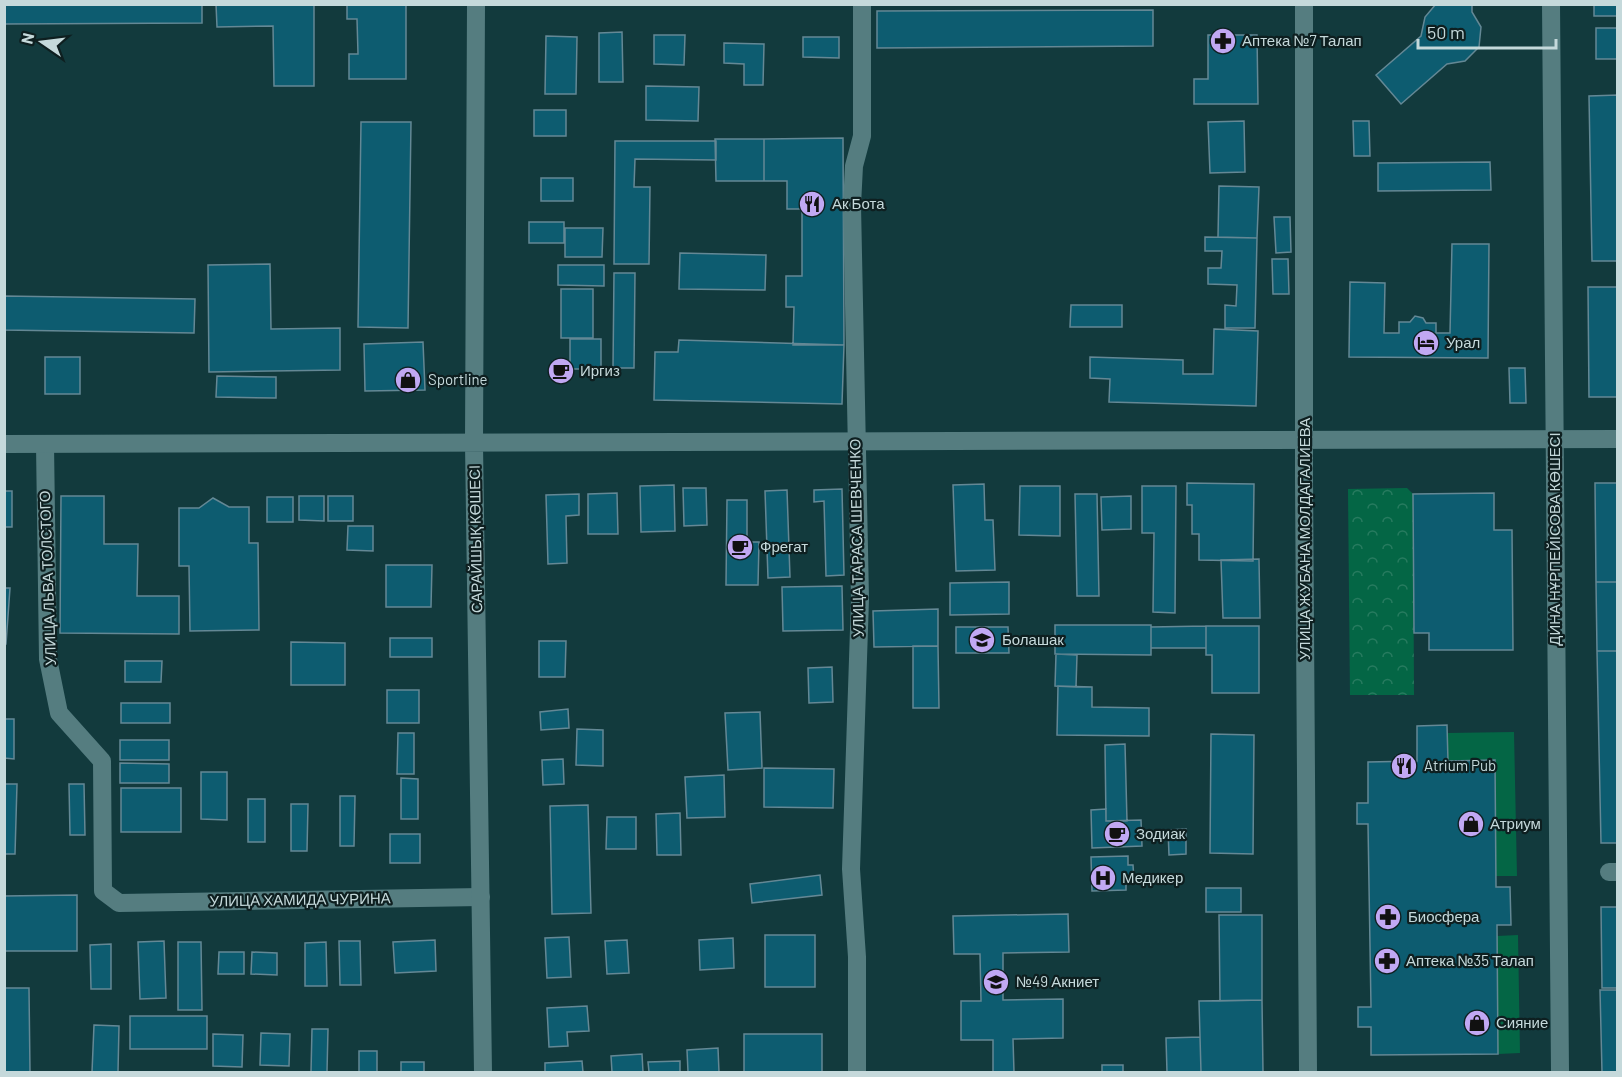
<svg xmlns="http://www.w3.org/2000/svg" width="1622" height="1077" font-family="Barlow,sans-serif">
	<defs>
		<pattern id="park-crowns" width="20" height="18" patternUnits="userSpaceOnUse" patternTransform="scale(1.5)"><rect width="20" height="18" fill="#046645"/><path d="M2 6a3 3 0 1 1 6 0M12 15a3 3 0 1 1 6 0" fill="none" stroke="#277b5f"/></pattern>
	</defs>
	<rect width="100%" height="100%" fill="#123a3d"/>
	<!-- grass -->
	<path fill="#046645" d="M1514 732 1517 876H1496L1495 761H1448L1447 733Z
		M1518 935 1520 1053 1498 1054 1497 936Z"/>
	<!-- park -->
	<path fill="url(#park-crowns)" d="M1407 488 1413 494 1414 695H1350L1348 489Z"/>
	<!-- building -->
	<path fill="#0d5c70" stroke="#648895" stroke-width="1.5" d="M4 4H202V23L4 24Z
		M216 4H314V86H274L273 26 217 27Z
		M347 4H406V79H349V54H358L357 19H347Z
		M1436 4H1472V12L1481 27 1479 47 1465 61 1447 64 1401 104 1376 75 1421 36 1425 17Z
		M1594 4H1618V16H1594Z
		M1153 10V46L877 48V11Z
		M1596 28H1618V59H1596Z
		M622 32 623 82H599V33Z
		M654 35H685L684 65 654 64Z
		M1208 35H1257L1258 104H1194V79H1208Z
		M546 36 577 37 576 94H545Z
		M803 37H839V58L803 57Z
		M724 43 764 44 763 85H744V64L724 63Z
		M646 86 699 87 698 121 646 120Z
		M1618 95V261H1592L1589 96Z
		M534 110H566V136H534Z
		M1244 121 1245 172 1210 173 1208 122Z
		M1353 121H1369L1370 156H1354Z
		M361 122H411L408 328 358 327Z
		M843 138 844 345H793L794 307H786V276H802V209H787V181H764V139Z
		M715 139H764V181H716Z
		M615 141H716V160L635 159 634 187H650L649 264H614Z
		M1490 162 1491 190 1378 191V163Z
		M541 178H573V201H541Z
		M1219 186 1259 187 1257 238 1218 237Z
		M1274 217H1290L1291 252 1276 253Z
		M529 222H564V243H529Z
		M565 228H603L602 257H565Z
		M1205 237 1257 238 1255 328H1225V305L1236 306 1237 285 1208 284V268H1221L1222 251H1205Z
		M1452 244H1489L1488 358 1349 357 1350 282 1385 283 1384 333H1399V322H1410L1415 316 1423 318 1426 323H1436V333H1450Z
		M680 253 766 255 765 290 679 289Z
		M1272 259H1288L1289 294H1273Z
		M270 264 271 329 340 328V370L209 372 208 265Z
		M558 265H604V286L558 285Z
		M614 273H635L634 368H613Z
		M1588 287H1618V397H1589Z
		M561 289H593V338H561Z
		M4 296 195 299 194 333 4 330Z
		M1071 305H1122V327H1070Z
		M1214 329 1258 331 1256 406 1109 402 1110 379 1090 378V357L1183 360V374H1213Z
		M570 339H601V369H570Z
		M679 340 844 345 842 404 654 400 655 352H678Z
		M423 342 425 390 365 391 364 344Z
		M45 357H80V394H45Z
		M1509 368H1525L1526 403H1510Z
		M217 376 276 377V398L216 397Z
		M1187 483 1254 484 1253 561 1199 560V534H1192V505H1187Z
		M1595 483H1618V582H1596Z
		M984 484 985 520H993L995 570 956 571 953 485Z
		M674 485 675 531 641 532 640 486Z
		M1020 486H1060V536L1019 535Z
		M1142 486H1176L1175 613 1153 612 1154 533H1142Z
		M683 488H706L707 525 684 526Z
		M842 489 844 575 826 576 824 501 814 502V490Z
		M787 490 790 577 768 578 765 491Z
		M4 491H12V527H4Z
		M617 493 618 534H588V494Z
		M1494 493V530H1512L1513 650H1429V633H1414L1413 494Z
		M579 494V515L566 516 567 563 548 564 546 495Z
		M1075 494H1097L1099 596H1077Z
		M61 496H104V544H138L137 596H179V634L60 633Z
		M299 496H324V521L299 520Z
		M328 496H353V521H328Z
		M1131 496V529L1102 530 1101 497Z
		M267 497H293V522H267Z
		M213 498 229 507H249V543H258L259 630 190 631 189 566H179V508H199Z
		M727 500H747V542H759L758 585H726Z
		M348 526H373V551L347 550Z
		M1259 559 1260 618H1223L1221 560Z
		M386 565H432L431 607H386Z
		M1009 582V614L950 615V583Z
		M1596 582H1618V651H1597Z
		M842 586 843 630 783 631 782 587Z
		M4 588H10L6 644H4Z
		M938 609V646L874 647 873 611Z
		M1055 625H1151V655L1055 654Z
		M1206 626H1259V693H1212V655H1206Z
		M1206 626V648H1151V627Z
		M956 627H1008L1009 653H956Z
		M390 638H432V657H390Z
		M539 641H566L565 677H539Z
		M291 642 345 643V685H291Z
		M913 646H938L939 708H913Z
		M1597 651H1618V843H1601Z
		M1056 654 1077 655 1076 687 1055 686Z
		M125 661H162L161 682H125Z
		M832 667 833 702 809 703 808 668Z
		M1058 686 1092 687V707L1149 708V736L1057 735Z
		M387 690H419V723H387Z
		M121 703H170V723H121Z
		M568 709 569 728 541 730 540 712Z
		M760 712 762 768 728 770 725 713Z
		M4 719H14V759L4 758Z
		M1447 725 1448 761 1495 760 1496 887H1510L1511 925H1497L1498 1054 1371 1055V1027H1358V1007H1371L1368 824H1357V803H1368V762L1417 761V726Z
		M577 729 603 730V766L576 765Z
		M398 733H414V774H397Z
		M1211 734 1254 735 1253 854 1210 853Z
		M120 740H169V760H120Z
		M1125 744 1127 821H1106L1105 745Z
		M563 759 564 784 543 785 542 760Z
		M120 763 169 764V783H120Z
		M764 768 834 769 833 808 764 807Z
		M201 772H227V820L201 819Z
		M724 775 725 817 687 818 685 777Z
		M401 778 418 779V819H401Z
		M4 784H17L15 854H4Z
		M69 784H84L85 835H70Z
		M121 788H181V832H121Z
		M340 796H355L354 846H340Z
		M248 799H265V842H248Z
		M291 804H308L307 851H291Z
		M588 805 591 913 552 914 550 806Z
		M1106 809V821L1141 820 1142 846 1092 848 1091 810Z
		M680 813 681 855H657L656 814Z
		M607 817H636V849H606Z
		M1186 829V854L1169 855 1168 830Z
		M390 834H420V863H390Z
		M1128 856V865H1133L1134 881H1126V890L1092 891 1091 857Z
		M820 875 822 895 752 903 750 884Z
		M1206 888H1241V912H1206Z
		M77 895V951H4V896Z
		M1601 907H1618V988H1602Z
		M1068 914 1069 952 1003 953V1000L1063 999V1038L1013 1039 1014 1072H993V1040H961V1001H981L980 954H954L953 916Z
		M1219 915H1262V1000L1220 1001Z
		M765 935H815V987H765Z
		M569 937 571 977 547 978 545 938Z
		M733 938 734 968 700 970 699 940Z
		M435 940 436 971 395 973 393 942Z
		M627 940 629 973 607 974 605 941Z
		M164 941 166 998 140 999 138 942Z
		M339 941H360L361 985H340Z
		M178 942H201L202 1010H178Z
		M326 942 327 986H305V943Z
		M111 944V989H91L90 945Z
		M219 952H244V974H218Z
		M252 952 277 953V975L251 974Z
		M4 988H29L30 1072H4Z
		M1600 990H1618V1072H1602Z
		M1262 1000 1263 1072H1201L1199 1001Z
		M587 1006 589 1031 567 1032 568 1046 549 1047 547 1008Z
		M130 1016H207V1049H130Z
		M94 1025 119 1026 118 1072H92Z
		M312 1029H328L327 1072H311Z
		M261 1033 290 1034 289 1066 260 1065Z
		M213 1034 243 1035 242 1067 213 1066Z
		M744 1034H822V1072H744Z
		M1200 1037 1201 1072H1167L1166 1038Z
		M718 1048 719 1072H688L687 1050Z
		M359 1051H377V1072H359Z
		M642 1054 643 1072H612L611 1056Z
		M582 1061 583 1072H545V1063Z
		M680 1061V1072H649L648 1062Z
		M401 1062H424V1072H401Z
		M1102 1065H1123V1072H1102Z"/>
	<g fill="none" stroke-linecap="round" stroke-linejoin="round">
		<!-- street -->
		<path stroke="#557d80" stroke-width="18" d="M1304 4V479L1308 1072
			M1551 4 1560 1072
			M45 444 48 659 59 713 102 761 103 891 119 903 481 897
			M1609 872H1618
			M857 1072V957L851 869 860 599 852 205 854 166 862 136V4"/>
		<!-- secondary -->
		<path stroke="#557d80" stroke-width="18" d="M476 4 474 444 483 1072
			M4 444 1618 439"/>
	</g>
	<!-- icons -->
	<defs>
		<g id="pharmacy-disc" transform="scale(1.35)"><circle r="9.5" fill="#c1a8f3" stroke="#0e1f20"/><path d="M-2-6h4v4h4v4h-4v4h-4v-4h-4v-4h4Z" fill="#111"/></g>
		<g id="restaurant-disc" transform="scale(1.35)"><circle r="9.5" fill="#c1a8f3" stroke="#0e1f20"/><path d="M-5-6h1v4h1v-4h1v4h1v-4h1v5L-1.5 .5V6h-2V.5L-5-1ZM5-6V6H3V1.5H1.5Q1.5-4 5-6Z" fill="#111"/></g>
		<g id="hotel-disc" transform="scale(1.35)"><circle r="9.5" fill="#c1a8f3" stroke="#0e1f20"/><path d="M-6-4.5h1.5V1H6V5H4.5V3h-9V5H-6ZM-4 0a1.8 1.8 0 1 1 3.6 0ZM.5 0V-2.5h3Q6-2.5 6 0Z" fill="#111"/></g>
		<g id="cafe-disc" transform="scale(1.35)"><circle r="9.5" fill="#c1a8f3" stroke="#0e1f20"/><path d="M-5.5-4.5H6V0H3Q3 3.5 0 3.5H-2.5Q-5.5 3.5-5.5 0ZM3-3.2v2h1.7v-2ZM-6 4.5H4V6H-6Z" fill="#111"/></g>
		<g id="shop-disc" transform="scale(1.35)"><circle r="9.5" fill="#c1a8f3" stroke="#0e1f20"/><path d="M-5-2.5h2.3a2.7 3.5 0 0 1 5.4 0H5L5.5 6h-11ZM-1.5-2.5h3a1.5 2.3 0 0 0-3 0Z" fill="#111"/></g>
		<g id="school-disc" transform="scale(1.35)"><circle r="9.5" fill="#c1a8f3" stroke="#0e1f20"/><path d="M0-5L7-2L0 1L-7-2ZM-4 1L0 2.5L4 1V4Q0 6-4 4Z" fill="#111"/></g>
		<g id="hospital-disc" transform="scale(1.35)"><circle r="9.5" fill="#c1a8f3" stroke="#0e1f20"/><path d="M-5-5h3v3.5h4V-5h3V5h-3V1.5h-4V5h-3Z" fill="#111"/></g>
	</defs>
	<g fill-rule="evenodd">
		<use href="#pharmacy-disc" x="1223" y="41"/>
		<use href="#restaurant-disc" x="812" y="204"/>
		<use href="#hotel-disc" x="1426" y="343"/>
		<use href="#cafe-disc" x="561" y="371"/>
		<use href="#shop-disc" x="408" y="380"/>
		<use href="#cafe-disc" x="740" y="547"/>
		<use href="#school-disc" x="982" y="640"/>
		<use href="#restaurant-disc" x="1404" y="766"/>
		<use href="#shop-disc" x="1471" y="824"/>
		<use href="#cafe-disc" x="1117" y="834"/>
		<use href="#hospital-disc" x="1103" y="878"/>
		<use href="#pharmacy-disc" x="1388" y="917"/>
		<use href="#pharmacy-disc" x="1387" y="961"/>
		<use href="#school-disc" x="996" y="982"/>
		<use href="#shop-disc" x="1477" y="1023"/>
	</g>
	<g text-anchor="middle" stroke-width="4.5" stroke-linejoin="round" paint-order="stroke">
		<!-- poi labels -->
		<g font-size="15" fill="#c5d9db" stroke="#0e1f20" text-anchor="start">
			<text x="1242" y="46">Аптека №7 Талап</text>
			<text x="832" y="209">Ак Бота</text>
			<text x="1446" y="348">Урал</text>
			<text x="580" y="376">Иргиз</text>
			<text x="428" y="385">Sportline</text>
			<text x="760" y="552">Фрегат</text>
			<text x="1002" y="645">Болашак</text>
			<text x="1424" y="771">Atrium Pub</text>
			<text x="1490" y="829">Атриум</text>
			<text x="1136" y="839">Зодиак</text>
			<text x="1122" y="883">Медикер</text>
			<text x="1408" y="922">Биосфера</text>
			<text x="1406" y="966">Аптека №35 Талап</text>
			<text x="1016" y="987">№49 Акниет</text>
			<text x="1496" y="1028">Сияние</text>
		</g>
		<!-- street labels -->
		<g font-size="15" fill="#c5d9db" stroke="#0e1f20">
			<text transform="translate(857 538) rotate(-91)" y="5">УЛИЦА ТАРАСА ШЕВЧЕНКО</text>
			<text transform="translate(476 539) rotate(-91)" y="5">САРАЙШЫҚ КӨШЕСІ</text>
			<text transform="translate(1305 539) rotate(-90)" y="5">УЛИЦА ЖУБАНА МОЛДАГАЛИЕВА</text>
			<text transform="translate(1555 539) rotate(-90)" y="5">ДИНА НҰРПЕЙІСОВА КӨШЕСІ</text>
			<text transform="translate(48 578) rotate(-92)" y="5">УЛИЦА ЛЬВА ТОЛСТОГО</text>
			<text transform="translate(300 900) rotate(-1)" y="5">УЛИЦА ХАМИДА ЧУРИНА</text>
		</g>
	</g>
	<!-- border -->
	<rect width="1622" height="1077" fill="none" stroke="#c5d9db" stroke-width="12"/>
	<!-- north arrow -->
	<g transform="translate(42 42) rotate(284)" stroke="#0e1f20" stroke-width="4.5" paint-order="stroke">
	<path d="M0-4.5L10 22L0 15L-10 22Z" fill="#c5d9db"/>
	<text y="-9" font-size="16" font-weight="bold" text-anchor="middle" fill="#c5d9db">N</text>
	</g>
	<!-- scale -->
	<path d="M1418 39v9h138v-9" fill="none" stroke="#c5d9db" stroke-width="3"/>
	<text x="1427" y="39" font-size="18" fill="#c5d9db" stroke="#0e1f20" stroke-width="4.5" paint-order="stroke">50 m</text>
</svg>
